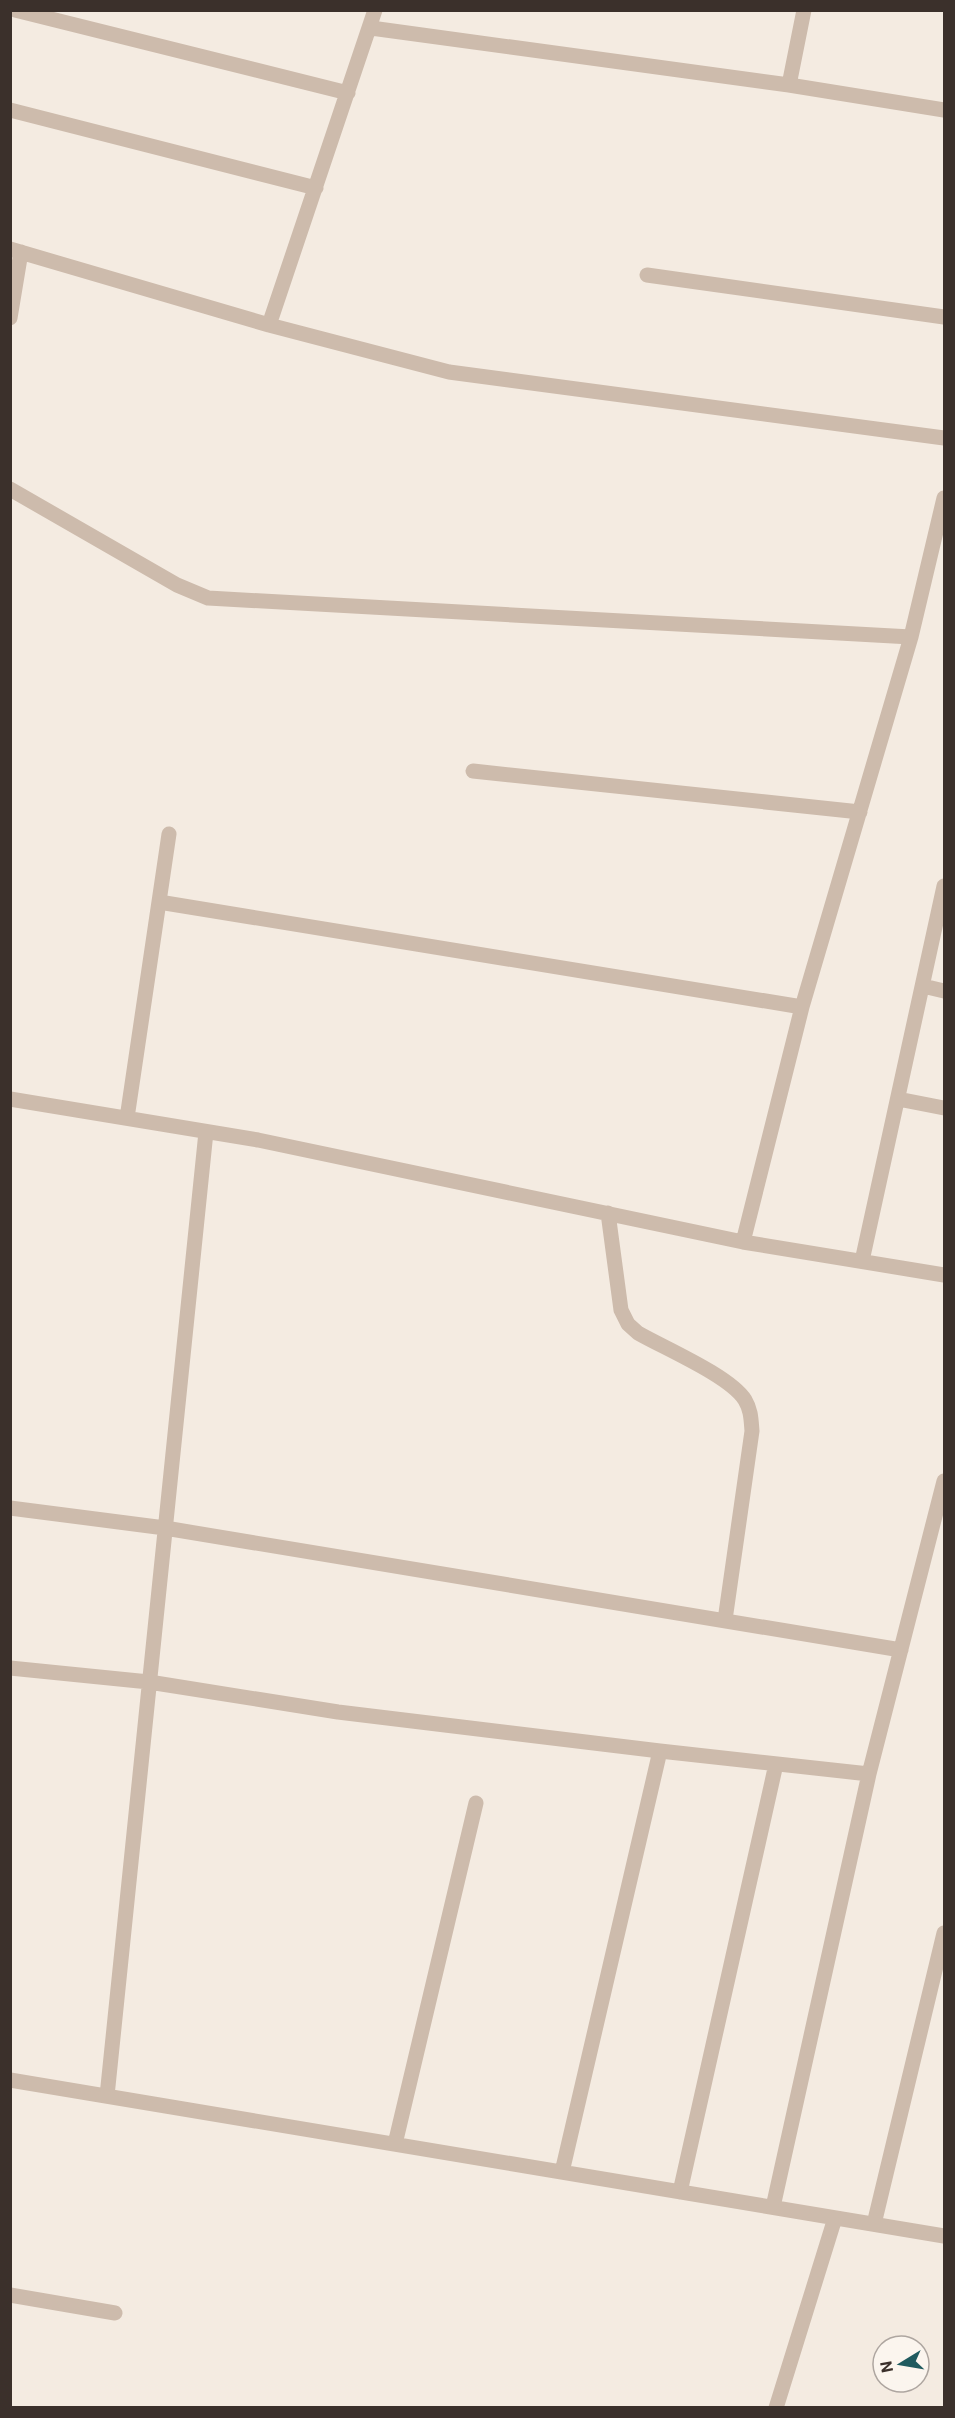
<svg xmlns="http://www.w3.org/2000/svg" width="955" height="2418" font-family="Roboto,sans-serif">
	<rect width="100%" height="100%" fill="#f4ebe1"/>
	<g fill="none" stroke-linecap="round" stroke-linejoin="round">
		<!-- minor -->
		<path stroke="#cdbbac" stroke-width="15" d="M15 10 348 93
			M371 28 789 85 944 110
			M789 85 804 10
			M10 110 316 188
			M10 249 269 325 449 372 944 438
			M647 275 944 317
			M10 318 21 252
			M269 325 375 10
			M10 489 177 585 208 598 911 637
			M473 771 860 812
			M159 902 802 1007
			M923 986 944 991
			M10 1099 258 1140 743 1242 944 1275
			M898 1099 944 1108
			M127 1118 169 834
			M608 1213 621 1310 628 1324 638 1333C664 1348 730 1376 745 1400 751 1410 751 1419 752 1431L725 1620
			M743 1242 802 1007 911 637 944 498
			M862 1261 944 886
			M10 1508 165 1528 901 1650
			M10 1668 149 1682 338 1712 660 1751 869 1774
			M10 2080 944 2236
			M107 2096 206 1132
			M395 2144 476 1803
			M562 2172 660 1751
			M680 2192 776 1764
			M773 2207 869 1774 944 1481
			M874 2224 944 1933
			M10 2295 115 2313
			M776 2408 835 2218"/>
	</g>
	<!-- border -->
	<rect width="955" height="2418" fill="none" stroke="#3b302b" stroke-width="24"/>
	<!-- north arrow -->
	<g transform="translate(901 2364) rotate(259)"><circle r="28" fill="#fbf5ee" stroke="#aea6a0" stroke-width="1.5"/>
	<path d="M0-4.5L10 22L0 15L-10 22Z" fill="#1f5a5e"/>
	<text y="-9" font-size="16" font-weight="bold" text-anchor="middle" fill="#3b302b">N</text>
	</g>
</svg>
